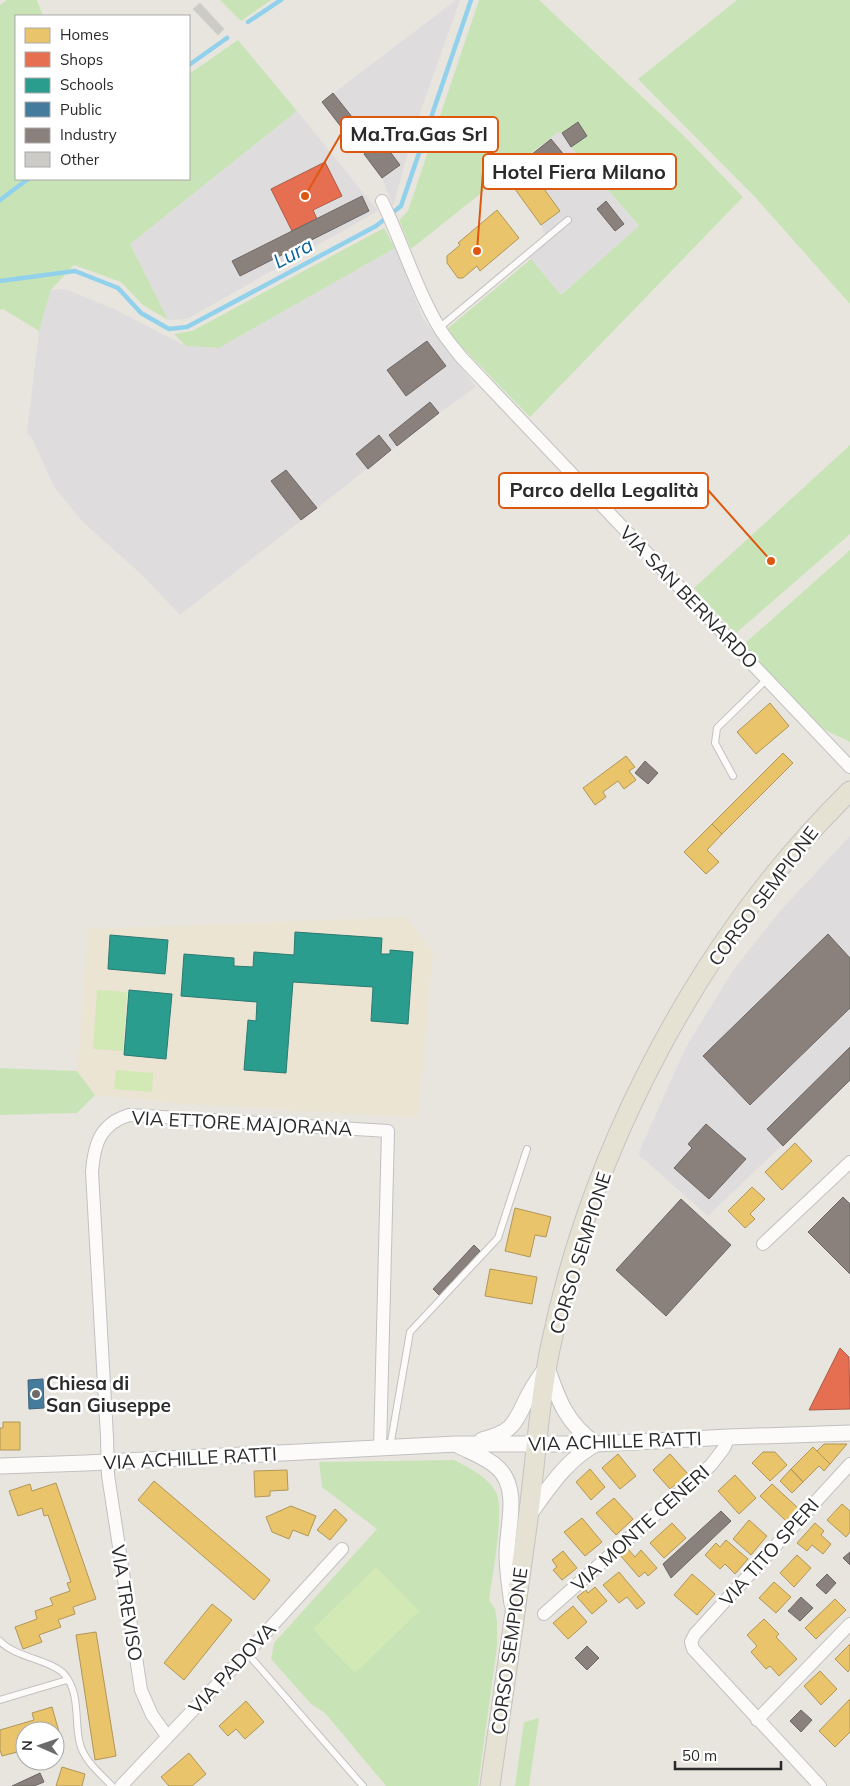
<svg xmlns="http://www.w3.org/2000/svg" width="850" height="1786" font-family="Mulish,sans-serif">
	<rect width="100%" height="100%" fill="#e8e5df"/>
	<!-- industrial -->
	<path fill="#dfdcde" d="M456 0H460L416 124 393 206 382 178 322 102Z
		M297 111 378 211 187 319 168 320 130 244Z
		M559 131 562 133 571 147 639 227 560 295 525 252 545 235 541 225 504 174 531 155Z
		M395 248 423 318 476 387 439 413 180 615 143 576 83 522 54 487 32 438 27 433 39 331 51 290 65 289 116 310 186 346 219 348Z
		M850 836V1080L708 1216 638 1154 686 1047 734 969 780 911Z"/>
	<!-- education -->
	<path fill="#ebe4d3" d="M405 917 433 951 418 1118 173 1103 95 1095 77 1071 88 929Z"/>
	<!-- green -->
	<path fill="#c8e4b7" d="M7 0H37L43 16H16V179H189V74L238 40 297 111 130 244 168 320 143 305 121 282 74 265 51 290 39 331 3 309 0 310V5Z
		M220 0H271L241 21Z
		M479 0H539L684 136 743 197 530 417 453 338 448 328 531 259 561 295 639 226 571 147 587 136 577 122 562 133 558 132 411 249 399 220 408 211Z
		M737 0H850V304L755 197 638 79Z
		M384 228 395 248 219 348 186 346 174 334 192 331Z
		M850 445V534L735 634 694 588Z
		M850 550V742L823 729 743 645Z
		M0 1068 77 1071 95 1095 77 1113 0 1115Z
		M454 1460C470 1468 487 1476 496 1492 505 1509 492 1578 489 1600L495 1609 497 1621V1647L478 1786H386L325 1713 311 1704 271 1659 274 1643 377 1529 322 1487 319 1462Z
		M539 1718 529 1786H515L524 1722Z"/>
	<!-- pitch -->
	<path fill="#d3e9b5" d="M97 990 127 992 123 1051 93 1049Z
		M116 1070 153 1073 152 1092 114 1089Z
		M376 1567 419 1611 355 1673 313 1629Z"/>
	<!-- homes -->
	<path fill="#e9c46a" stroke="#b09657" d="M523 160 560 211 541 225 504 174Z
		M497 210 519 238 480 271 477 266 463 278H458L447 263V256L460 245 458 243Z
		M770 703 789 726 756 754 737 732Z
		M783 753 793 763 722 834 712 824Z
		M626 756 635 767 629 771 636 780 624 789 618 781 603 792 606 797 595 805 583 788Z
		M712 824 722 834 707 850 719 862 706 874 684 852Z
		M795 1143 812 1161 782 1190 765 1172Z
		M752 1187 765 1199 750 1214 755 1219 745 1228 728 1211Z
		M515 1208 551 1217 546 1237 535 1235 530 1257 505 1251Z
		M490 1269 537 1277 532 1304 485 1296Z
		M3 1422H20V1450H0V1428H3Z
		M824 1444H847L830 1464 817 1451Z
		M813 1447 830 1464 824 1471 819 1466 803 1482 791 1469Z
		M763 1452H775L787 1465 770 1481 752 1463Z
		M618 1454 636 1476 620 1489 602 1468Z
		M670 1454 688 1474 670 1489 653 1470Z
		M590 1469 605 1487 591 1500 576 1482Z
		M791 1469 803 1482 792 1493 780 1481Z
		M287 1470 288 1490 270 1491V1496L255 1497 254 1471Z
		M735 1475 756 1498 739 1514 718 1491Z
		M154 1481 270 1580 254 1600 138 1500Z
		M56 1483 96 1599 73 1607 75 1614 58 1620 61 1627 39 1635 42 1642 23 1649 15 1627 37 1619 35 1611 53 1605 50 1598 70 1591 67 1583 71 1582 48 1515 44 1516 42 1508 18 1516 9 1491 30 1484 32 1491Z
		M772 1484 798 1508 786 1521 760 1496Z
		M614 1498 633 1519 616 1535 596 1513Z
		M842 1504 850 1511V1532L846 1537 827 1520Z
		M291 1506 316 1516 308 1536 293 1530 289 1539 272 1532 266 1517Z
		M335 1509 347 1520 330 1540 317 1530Z
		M582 1518 602 1542 585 1556 564 1532Z
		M749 1520 767 1536 751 1555 733 1539Z
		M672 1523 686 1538 664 1558 650 1543Z
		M815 1523 824 1531 821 1535 831 1544 823 1554 812 1545 807 1551 797 1543Z
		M726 1540 748 1559 735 1574 725 1564 720 1569 705 1555 716 1543 720 1547Z
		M627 1548 635 1557 641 1550 657 1568 648 1576 645 1572 639 1577 620 1555Z
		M563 1551 577 1568 562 1580 553 1570 557 1567 552 1560Z
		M797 1555 811 1568 794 1587 780 1573Z
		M619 1572 645 1603 637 1609 627 1597 619 1603 603 1585Z
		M692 1574 715 1594 697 1615 674 1595Z
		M774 1582 791 1597 776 1613 759 1598Z
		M595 1587 607 1601 592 1614 577 1597 586 1590 588 1593Z
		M835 1599 846 1610 816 1639 805 1628Z
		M212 1604 232 1620 184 1680 164 1663Z
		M573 1606 587 1622 568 1639 553 1623Z
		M764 1619 779 1634 776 1637 797 1659 779 1676 770 1666 766 1669 751 1652 757 1646 747 1635Z
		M96 1632 116 1756 95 1760 76 1635Z
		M850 1644V1669L848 1672 835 1659Z
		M820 1671 837 1689 821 1705 804 1686Z
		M850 1699V1732L835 1747 819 1731Z
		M246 1701 264 1722 245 1739 236 1729 228 1736 219 1726Z
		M52 1707 59 1732 55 1733V1731H25V1750L2 1756 0 1750V1730L34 1720 32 1713Z
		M189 1753 206 1774 192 1786H169L161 1777Z
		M62 1767 85 1774 82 1786H56Z"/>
	<!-- shops -->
	<path fill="#e76f51" stroke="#ae5a45" d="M325 162 342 196 313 210 317 219 292 231 271 189Z
		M840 1348 849 1357 850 1409 809 1410Z"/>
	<!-- schools -->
	<path fill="#2a9d8f" stroke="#2a7a71" d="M295 932 382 938 381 954H390V950L413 952 408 1024 371 1021 373 987 293 982 286 1073 244 1070 248 1020 256 1021 257 1002 181 996 184 954 234 958V966L253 967 254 952 294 955Z
		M110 935 168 940 165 974 108 969Z
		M129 990 172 994 166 1059 124 1055Z"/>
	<!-- public -->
	<path fill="#457b9d" stroke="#3d637a" d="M43 1379 44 1408 29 1409 28 1380Z"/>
	<!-- industry -->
	<path fill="#8a817c" stroke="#6d6763" d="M333 93 360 127 348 136 322 102Z
		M578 122 587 136 571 147 562 133Z
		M551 139 565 156 544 172 531 155Z
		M382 141 400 165 382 178 364 154Z
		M362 196 369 211 240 276 232 261Z
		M606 201 624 224 615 231 597 209Z
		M427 341 446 366 406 396 387 370Z
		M430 402 439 413 397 446 389 435Z
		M379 435 391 450 368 469 356 454Z
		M286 470 317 508 301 520 271 481Z
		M645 761 658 773 648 784 635 773Z
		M828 934 850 958V1008L750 1105 703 1056Z
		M850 1047V1080L783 1146 767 1129Z
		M706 1124 746 1159 709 1199 674 1168 692 1148 688 1144Z
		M843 1197 850 1204V1274L808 1232Z
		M681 1199 731 1245 666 1316 616 1270Z
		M474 1245 480 1251 439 1295 433 1289Z
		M721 1511 731 1521 671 1578 663 1564Z
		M850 1552V1565L843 1558Z
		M827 1574 836 1583 826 1594 816 1585Z
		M801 1597 813 1608 800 1621 788 1611Z
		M587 1646 599 1658 587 1670 575 1658Z
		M801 1710 812 1720 801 1732 790 1721Z
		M40 1773 44 1782 34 1786H12Z"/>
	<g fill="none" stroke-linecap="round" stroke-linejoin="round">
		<!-- stream -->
		<path stroke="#91d1ec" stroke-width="4.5" d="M248 22 281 0
			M189 65 227 38
			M0 200 28 179
			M0 281 75 271 118 288 141 313 169 329 187 327 376 226 401 206 471 0"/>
	</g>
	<!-- building -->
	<path fill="#cdcbc6" stroke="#d3d1cb" d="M200 3 224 29 218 35 193 9Z"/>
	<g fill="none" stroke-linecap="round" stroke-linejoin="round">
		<!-- service casing -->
		<g stroke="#c2c1c1" stroke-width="8">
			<path id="service" d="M439 328 568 220
				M733 776 715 743 717 728 767 679
				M390 1447 410 1332 498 1238 527 1149
				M0 1641C14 1657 51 1660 64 1674 81 1693 74 1722 80 1744 85 1762 100 1773 112 1786
				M247 1653 363 1786
				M0 1700 67 1680"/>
		</g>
		<!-- minor casing -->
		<g stroke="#c2c1c1" stroke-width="14">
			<path id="minor" d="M382 201C402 242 417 291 440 329 446 339 454 348 461 357L850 767
				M763 1244 850 1162
				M544 1614 711 1465 724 1448 729 1437
				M757 1720 850 1624
				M167 1736 152 1715 141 1690 108 1475 107 1437 92 1172C94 1144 100 1124 129 1115L388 1131 380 1449
				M121 1786 247 1653 342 1549
				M820 1786 693 1649 691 1642 695 1634 850 1464"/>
		</g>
		<!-- tertiary casing -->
		<g stroke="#c2c1c1" stroke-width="17">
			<path id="tertiary" d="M547 1367C558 1400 567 1424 596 1444
				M482 1440C511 1432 514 1426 526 1400 531 1389 538 1379 545 1369
				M459 1446C473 1453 488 1458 499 1469 520 1490 507 1528 507 1554 507 1571 510 1588 512 1604
				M0 1466 86 1463 456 1444H596L729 1437 850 1433
				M529 1515C548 1489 567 1459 596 1444"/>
		</g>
		<!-- primary casing -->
		<g stroke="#c4c3c1" stroke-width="21">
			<path id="primary" d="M490 1786C503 1694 517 1603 529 1511 536 1457 539 1402 550 1349 591 1146 702 936 850 791"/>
		</g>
		<!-- service -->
		<use href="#service" stroke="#fcfbfa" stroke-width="6"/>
		<!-- minor -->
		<use href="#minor" stroke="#fcfbfa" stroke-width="12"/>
		<!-- tertiary -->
		<use href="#tertiary" stroke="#fcfbfa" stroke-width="15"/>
		<!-- primary -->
		<use href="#primary" stroke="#e6e2d3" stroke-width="19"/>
	</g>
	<!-- markers -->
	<circle fill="#6c6b69" stroke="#fff" stroke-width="2" cx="36" cy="1394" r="5"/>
	<g text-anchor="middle" stroke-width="5" stroke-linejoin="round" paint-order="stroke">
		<!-- street labels -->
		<g font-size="19" fill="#2a2a2a" stroke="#fff">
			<text transform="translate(689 597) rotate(46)" y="7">VIA SAN BERNARDO</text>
			<text transform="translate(763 896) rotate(-53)" y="7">CORSO SEMPIONE</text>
			<text transform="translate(242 1123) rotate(3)" y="7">VIA ETTORE MAJORANA</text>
			<text transform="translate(580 1253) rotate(-73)" y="7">CORSO SEMPIONE</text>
			<text transform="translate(615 1441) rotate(-2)" y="7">VIA ACHILLE RATTI</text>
			<text transform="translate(190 1458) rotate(-3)" y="7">VIA ACHILLE RATTI</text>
			<text transform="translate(640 1528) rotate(-42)" y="7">VIA MONTE CENERI</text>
			<text transform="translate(769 1552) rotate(-48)" y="7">VIA TITO SPERI</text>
			<text transform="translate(127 1603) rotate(81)" y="7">VIA TREVISO</text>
			<text transform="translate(509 1651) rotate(-82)" y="7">CORSO SEMPIONE</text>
			<text transform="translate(232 1668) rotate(-47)" y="7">VIA PADOVA</text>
		</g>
		<!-- poi labels -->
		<g font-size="19" font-weight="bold" fill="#2a2a2a" stroke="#fff" text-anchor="start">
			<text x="46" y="1390">Chiesa di<tspan x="46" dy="22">San Giuseppe</tspan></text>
		</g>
		<!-- water labels -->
		<g font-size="20" font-style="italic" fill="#0a649d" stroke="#fff">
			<text transform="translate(293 253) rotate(-28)" y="7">Lura</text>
		</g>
	</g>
	<!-- callouts -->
	<path fill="none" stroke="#de570e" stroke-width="2" d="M305 196L341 134M477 251L483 172M771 561L708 490"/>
	<g fill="#de570e" stroke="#fff" stroke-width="2">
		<circle cx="305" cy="196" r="5"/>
		<circle cx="477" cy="251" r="5"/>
		<circle cx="771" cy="561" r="5"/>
	</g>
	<g fill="#fff" stroke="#de570e" stroke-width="2">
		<rect x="341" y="117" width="157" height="35" rx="5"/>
		<rect x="483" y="154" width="193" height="35" rx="5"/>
		<rect x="499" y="473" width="209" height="35" rx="5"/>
	</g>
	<g font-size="20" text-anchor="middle" font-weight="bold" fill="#2a2a2a">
		<text x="419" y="141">Ma.Tra.Gas Srl</text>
		<text x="579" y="179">Hotel Fiera Milano</text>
		<text x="604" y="497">Parco della Legalità</text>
	</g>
	<!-- legend -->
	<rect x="15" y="15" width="175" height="165" fill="#ffffff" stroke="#aaaaaa"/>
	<rect x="25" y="28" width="25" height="15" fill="#e9c46a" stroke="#aaaaaa"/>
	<text x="60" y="40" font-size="15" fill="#2a2a2a">Homes</text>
	<rect x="25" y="52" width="25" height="15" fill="#e76f51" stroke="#aaaaaa"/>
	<text x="60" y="65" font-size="15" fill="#2a2a2a">Shops</text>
	<rect x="25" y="78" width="25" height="15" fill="#2a9d8f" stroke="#aaaaaa"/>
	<text x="60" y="90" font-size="15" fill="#2a2a2a">Schools</text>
	<rect x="25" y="102" width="25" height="15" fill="#457b9d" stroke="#aaaaaa"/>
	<text x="60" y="115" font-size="15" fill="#2a2a2a">Public</text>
	<rect x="25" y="128" width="25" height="15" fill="#8a817c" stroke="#aaaaaa"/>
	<text x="60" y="140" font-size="15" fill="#2a2a2a">Industry</text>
	<rect x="25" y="152" width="25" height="15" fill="#cdcbc6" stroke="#aaaaaa"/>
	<text x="60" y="165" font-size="15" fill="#2a2a2a">Other</text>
	<!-- north arrow -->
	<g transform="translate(40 1746) rotate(272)"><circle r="24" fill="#ffffff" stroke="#aaaaaa"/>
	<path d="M0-4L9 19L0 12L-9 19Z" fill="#6c6b69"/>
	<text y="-8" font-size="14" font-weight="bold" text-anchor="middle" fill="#2a2a2a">N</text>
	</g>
	<!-- scale -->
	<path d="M675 1761v8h106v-8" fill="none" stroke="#2a2a2a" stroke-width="2.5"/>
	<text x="682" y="1761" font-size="15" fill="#2a2a2a" stroke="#ffffff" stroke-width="4" paint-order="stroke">50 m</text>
</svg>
